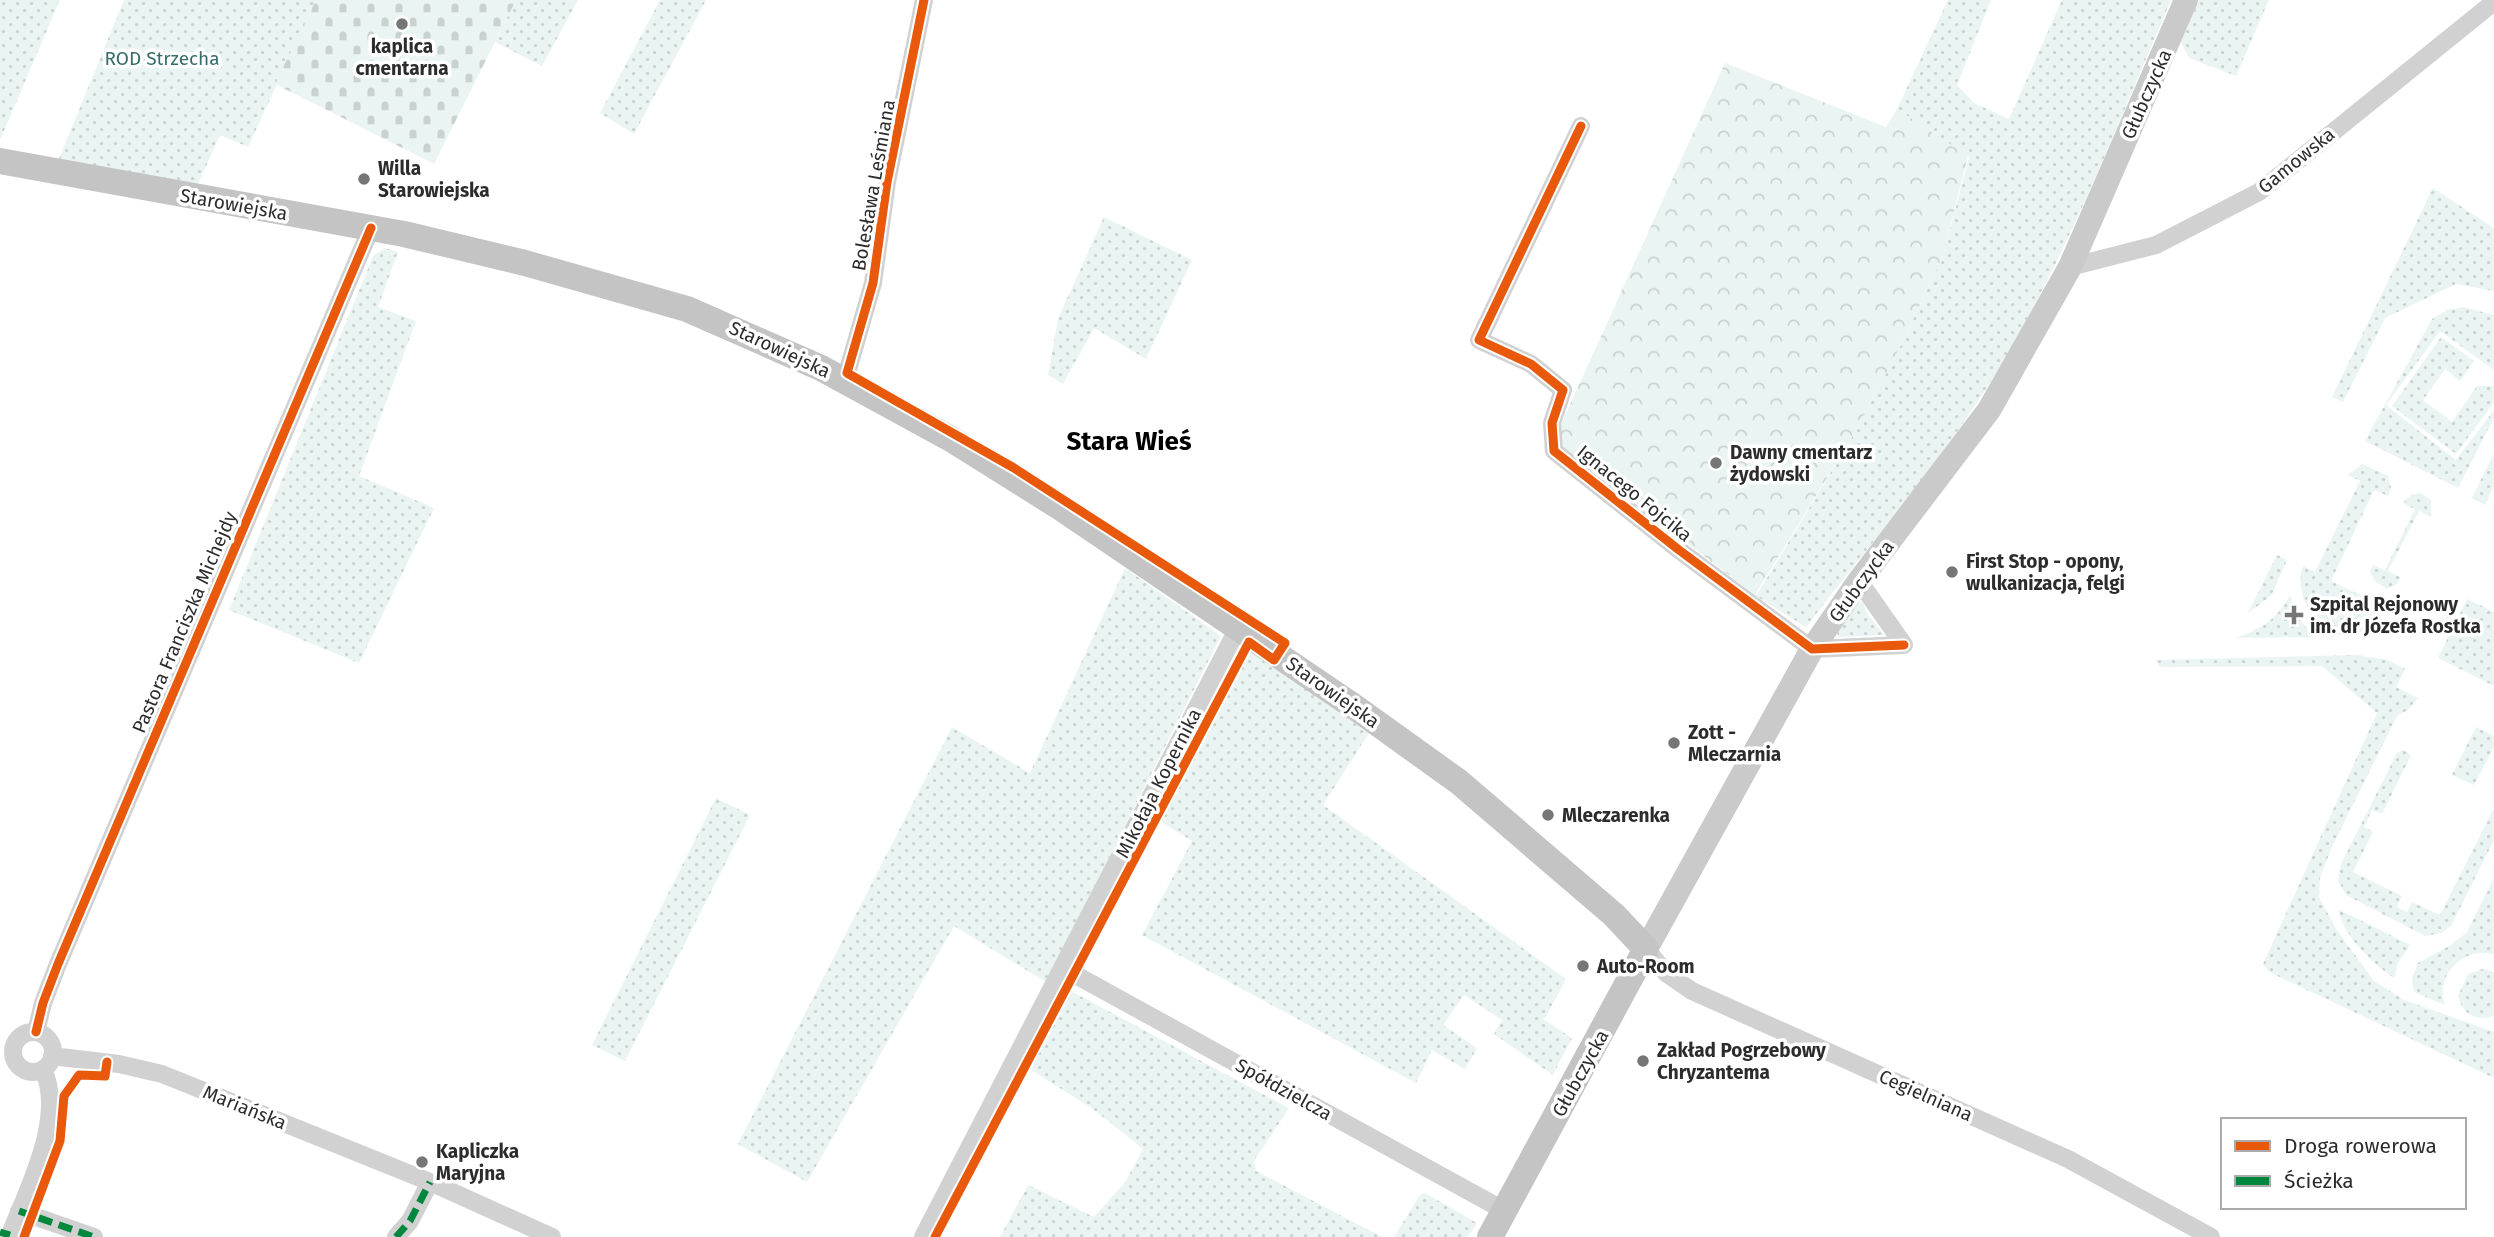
<svg xmlns="http://www.w3.org/2000/svg" width="2494" height="1237" font-family="'Fira Sans',sans-serif">
	<defs>
		<pattern id="green-dots" width="8" height="8" patternUnits="userSpaceOnUse" patternTransform="scale(1.75)"><rect width="8" height="8" fill="#eaf5f3"/><path d="M2 2h.1M6 6h.1" fill="none" stroke="#c9d2d0" stroke-width="1.8" stroke-linecap="round"/></pattern>
		<pattern id="forest-crowns" width="20" height="18" patternUnits="userSpaceOnUse" patternTransform="scale(1.75)"><rect width="20" height="18" fill="#eaf5f3"/><path d="M2 6a3 3 0 1 1 6 0M12 15a3 3 0 1 1 6 0" fill="none" stroke="#c9d2d0"/></pattern>
		<pattern id="cemetery-stones" width="16" height="16" patternUnits="userSpaceOnUse" patternTransform="scale(1.75)"><rect width="16" height="16" fill="#eaf5f3"/><path d="M2 7V4a2 2 0 0 1 4 0v3zM10 15v-3a2 2 0 0 1 4 0v3z" fill="#c9d2d0"/></pattern>
	</defs>
	<rect width="100%" height="100%" fill="#fff"/>
	<!-- green -->
	<path fill="url(#green-dots)" d="M0 0H60L0 140Z
		M124 0H316L248 147 220 135 198 184 58 161Z
		M516 0H578L542 66 495 42Z
		M660 0H706L634 134 600 113Z
		M1948 0H1991L1957 85 1974 103 2009 119 2062 0H2171C2121 116 2075 236 2012 346 1955 446 1876 536 1806 627L1756 596 1858 427 1900 347 1943 256 1969 157 1897 109Z
		M2199 0H2269L2236 76 2189 58 2181 42Z
		M2433 188 2494 228V291L2456 284 2385 318 2343 402 2332 397Z
		M1104 217 1192 260 1146 359 1094 328 1063 384 1048 375 1058 319Z
		M385 248 398 252 378 307 416 321 359 476 434 508 359 663 229 610 373 256Z
		M2464 307 2494 315V370L2440 331 2386 405 2456 460 2494 410V418L2458 488 2365 441 2432 319 2447 310Z
		M2441 337 2474 361 2460 381 2445 369 2423 400 2452 422 2477 386H2494V402L2456 454 2392 406Z
		M2494 453V486L2485 505 2472 498Z
		M2362 464 2388 476 2391 488 2388 496 2374 490 2331 581 2371 600 2375 629 2360 635H2333C2311 623 2294 591 2303 566L2315 572 2360 481 2348 475Z
		M2421 493 2431 500V517L2419 511 2388 571 2400 577 2397 584 2387 589 2375 581 2370 572 2373 565 2385 570 2415 509 2403 503 2411 495Z
		M2277 555 2287 560 2271 596 2248 613Z
		M1125 568 1221 636 1046 982 954 926 807 1182 738 1144 952 727 1030 773Z
		M2290 595 2296 615 2314 637 2236 638C2262 629 2277 619 2290 595Z
		M2467 599 2494 612V686L2438 658Z
		M1863 602 1866 612 1884 635 1839 637 1836 631 1856 603Z
		M1249 650 1369 733 1323 805 1566 979 1544 1020 1572 1038 1553 1075 1494 1034 1502 1020 1464 995 1443 1025 1477 1048 1465 1069 1432 1050 1416 1083 1142 935 1192 841 1157 819Z
		M2357 655 2388 660 2405 669 2396 687 2418 698 2408 710 2397 716 2331 849 2320 878 2319 897 2336 929 2374 981 2404 1000 2494 1032V1078L2269 972 2263 964 2377 713 2322 666 2160 667 2155 660Z
		M2476 727 2494 736V747L2474 785 2452 775Z
		M2403 750 2411 755 2382 814 2372 810 2364 827 2373 832 2353 872 2402 896 2397 907 2407 912 2412 902 2440 915 2494 808V840L2451 926 2441 933 2425 936 2346 895 2338 881 2341 864 2397 753Z
		M716 798 750 815 625 1061 592 1045Z
		M2494 878V955C2464 945 2434 976 2445 1005L2414 992 2412 978 2418 963 2451 945 2467 932Z
		M2338 909 2410 945 2398 963 2394 978C2372 963 2343 936 2338 909Z
		M2483 969 2494 972V1016C2476 1022 2462 1014 2458 996L2468 974Z
		M1069 990 1289 1108 1254 1161 1256 1171 1382 1237H1000L1028 1185 1094 1217 1126 1181 1143 1149 1093 1109 1028 1068Z
		M1425 1193 1477 1223 1468 1237H1394L1420 1195Z"/>
	<!-- forest -->
	<path fill="url(#forest-crowns)" d="M1725 63 1886 127 1897 109 1968 156 1943 256 1900 347 1858 427 1755 595 1560 446 1559 429Z"/>
	<!-- cemetery -->
	<path fill="url(#cemetery-stones)" d="M316 0H516L434 164 275 84Z"/>
	<g fill="none" stroke-linecap="round" stroke-linejoin="round">
		<!-- street -->
		<path stroke="#d1d1d1" stroke-width="18" d="M1581 126 1479 340 1531 364 1563 390 1552 423 1554 451 1679 550 1812 649 1904 645
			M2070 267 2156 245 2259 192 2494 2
			M847 373 873 283 887 182 924 0
			M1859 581 1904 645
			M1646 949 1666 973 1692 991 2068 1159 2211 1237
			M1063 968 1505 1211
			M13 1052a20 20 0 1 1 40 0a20 20 0 1 1-40 0Z
			M36 1032 43 1003 58 964 371 228
			M52 1056 119 1064 162 1074 430 1182 552 1237
			M19 1211 94 1237
			M9 1237C27 1190 66 1118 43 1069
			M396 1237 410 1221 430 1182
			M923 1237 1239 626"/>
		<!-- secondary -->
		<path stroke="#cacaca" stroke-width="24" d="M1646 949 1812 649 1859 581 1989 410 2070 267 2186 0"/>
		<!-- primary -->
		<path stroke="#c4c4c4" stroke-width="26" d="M0 161 404 234 525 263 687 309 821 368 951 439 1061 508 1356 708 1459 782 1614 915 1646 949 1490 1237"/>
		<!-- quiet -->
		<path stroke="#00873e" stroke-width="7" stroke-dasharray="14 7" stroke-linecap="butt" d="M19 1211 94 1237
			M0 1232 10 1235
			M396 1237 410 1221 430 1182"/>
		<!-- cycleway casing -->
		<g stroke="#fff" stroke-width="13">
			<path id="cycleway" d="M924 0 887 182 873 283 847 373 1014 468 1285 643 1274 660 1249 642 935 1237
				M1581 126 1479 340 1531 364 1563 390 1552 423 1554 451 1679 550 1812 649 1904 645
				M36 1032 43 1003 58 964 371 228
				M24 1237 60 1141 64 1096 79 1075 105 1076 107 1062"/>
		</g>
		<!-- cycleway -->
		<use href="#cycleway" stroke="#e8590c" stroke-width="9"/>
	</g>
	<!-- markers -->
	<g fill="#767676" stroke="#fff" stroke-width="2.5">
		<circle cx="402" cy="24" r="7"/>
		<circle cx="364" cy="179" r="7"/>
		<circle cx="1716" cy="463" r="7"/>
		<circle cx="1952" cy="572" r="7"/>
		<path d="M2290.5 604.5h7v7h7v7h-7v7h-7v-7h-7v-7h7z"/>
		<circle cx="1674" cy="743" r="7"/>
		<circle cx="1548" cy="815" r="7"/>
		<circle cx="1583" cy="966" r="7"/>
		<circle cx="1643" cy="1061" r="7"/>
		<circle cx="422" cy="1162" r="7"/>
	</g>
	<g text-anchor="middle" stroke-width="7" stroke-linejoin="round" paint-order="stroke">
		<!-- poi labels -->
		<g font-size="19" font-weight="bold" fill="#2c2c2c" stroke="#fff" text-anchor="start">
			<text x="402" y="53" text-anchor="middle">kaplica<tspan x="402" dy="22">cmentarna</tspan></text>
			<text x="378" y="175">Willa<tspan x="378" dy="22">Starowiejska</tspan></text>
			<text x="1730" y="459">Dawny cmentarz<tspan x="1730" dy="22">żydowski</tspan></text>
			<text x="1966" y="568">First Stop - opony,<tspan x="1966" dy="22">wulkanizacja, felgi</tspan></text>
			<text x="2310" y="611">Szpital Rejonowy<tspan x="2310" dy="22">im. dr Józefa Rostka</tspan></text>
			<text x="1688" y="739">Zott -<tspan x="1688" dy="22">Mleczarnia</tspan></text>
			<text x="1562" y="822">Mleczarenka</text>
			<text x="1597" y="973">Auto-Room</text>
			<text x="1657" y="1057">Zakład Pogrzebowy<tspan x="1657" dy="22">Chryzantema</tspan></text>
			<text x="436" y="1158">Kapliczka<tspan x="436" dy="22">Maryjna</tspan></text>
		</g>
		<!-- park labels -->
		<g font-size="19" fill="#366c69" stroke="#fff">
			<text x="162" y="65">ROD Strzecha</text>
		</g>
		<!-- street labels -->
		<g font-size="19" fill="#2c2c2c" stroke="#fff">
			<text transform="translate(2146 94) rotate(-66)" y="7">Głubczycka</text>
			<text transform="translate(2296 160) rotate(-39)" y="7">Gamowska</text>
			<text transform="translate(873 185) rotate(-80)" y="7">Bolesława Leśmiana</text>
			<text transform="translate(234 204) rotate(10)" y="7">Starowiejska</text>
			<text transform="translate(780 349) rotate(25)" y="7">Starowiejska</text>
			<text transform="translate(1635 493) rotate(39)" y="7">Ignacego Fojcika</text>
			<text transform="translate(1861 581) rotate(-54)" y="7">Głubczycka</text>
			<text transform="translate(184 622) rotate(-67)" y="7">Pastora Franciszka Michejdy</text>
			<text transform="translate(1333 692) rotate(35)" y="7">Starowiejska</text>
			<text transform="translate(1158 783) rotate(-63)" y="7">Mikołaja Kopernika</text>
			<text transform="translate(1580 1073) rotate(-61)" y="7">Głubczycka</text>
			<text transform="translate(1284 1089) rotate(29)" y="7">Spółdzielcza</text>
			<text transform="translate(1926 1095) rotate(24)" y="7">Cegielniana</text>
			<text transform="translate(245 1107) rotate(22)" y="7">Mariańska</text>
		</g>
		<!-- district labels -->
		<g font-size="26" font-weight="bold" fill="#000" stroke="#fff">
			<text x="1129" y="450">Stara Wieś</text>
		</g>
	</g>
	<!-- legend -->
	<rect x="2221" y="1118" width="245" height="91" fill="#ffffff" stroke="#ababab" stroke-width="2"/>
	<rect x="2235" y="1141" width="35" height="10" fill="#e8590c" stroke="#ababab" stroke-width="2"/>
	<text x="2284" y="1153" font-size="21" fill="#2c2c2c">Droga rowerowa</text>
	<rect x="2235" y="1176" width="35" height="10" fill="#00873e" stroke="#ababab" stroke-width="2"/>
	<text x="2284" y="1188" font-size="21" fill="#2c2c2c">Ścieżka</text>
</svg>
